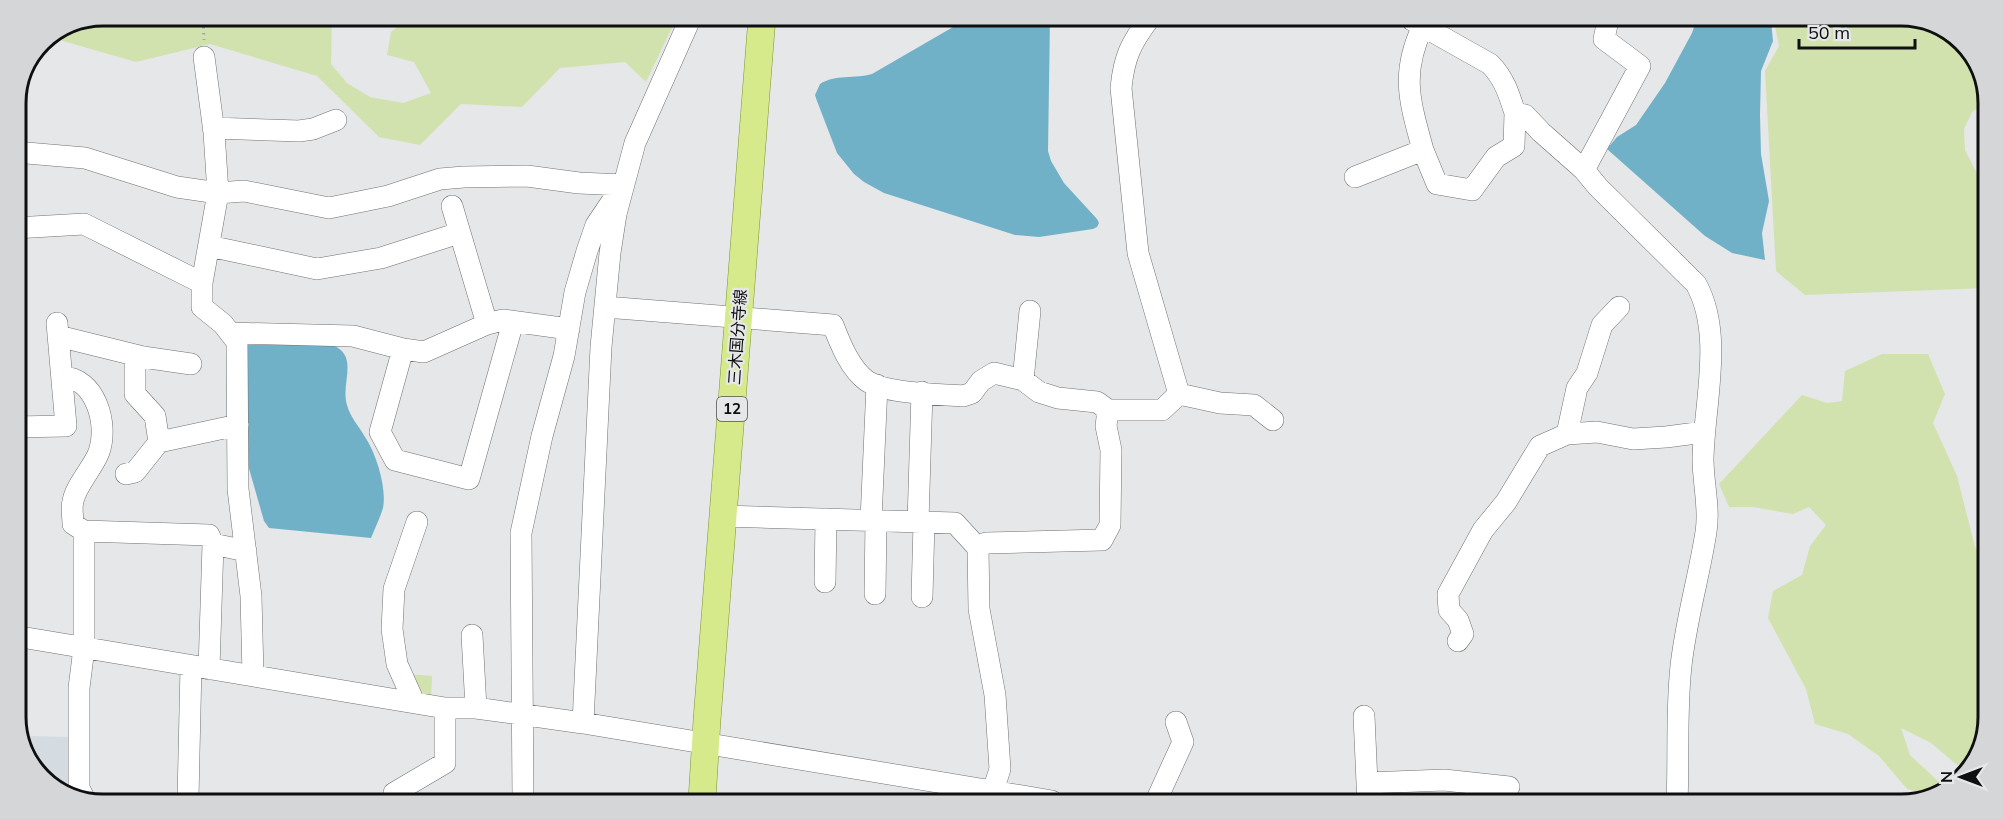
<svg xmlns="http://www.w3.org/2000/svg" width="2003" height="819" font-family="Mulish,'Noto Sans JP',sans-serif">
	<rect width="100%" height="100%" fill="#e6e7e8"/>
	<!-- built -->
	<path fill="#d4dbe1" d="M20 736 71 737V797L33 770Z"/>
	<!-- green -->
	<path fill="#d2e2ae" d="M102 15 332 16 331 64 347 83 370 97 403 103 431 93 414 62 387 55 391 32 411 16 677 17 646 82 625 62 560 68 522 107 461 104 420 145 379 137 317 76 210 44 136 62 49 37Z
		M1774 21 1934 22 1973 54 1988 101 1972 112 1964 129 1965 150 1987 193 1986 288 1805 295 1776 271 1765 71 1779 46Z
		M1882 354H1928L1945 394 1933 423 1957 476 1975 547 1983 559 1981 750 1974 759 1957 765 1931 743 1901 728 1910 755 1939 782 1929 795 1907 789 1879 756 1848 734 1815 724 1806 689 1768 618 1773 591 1802 575 1810 546 1826 525 1809 507 1793 514 1753 507H1729L1719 484 1802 395 1827 403 1842 401 1845 371Z
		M407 674 432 676 431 697C419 692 414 685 407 674Z"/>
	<!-- water -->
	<path fill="#71b1c7" d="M964 18H1050L1048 151 1051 161 1064 183 1097 219 1099 223 1097 227 1093 229 1039 237 1015 235 884 193 864 182 854 174 837 153 817 101 815 95 820 84C835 74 855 79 872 74L960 23Z
		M1696 21H1771L1773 41 1761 71 1760 115 1761 154 1769 201 1762 233 1765 260 1732 253 1705 236 1607 149 1617 137 1636 125 1665 83 1692 33Z
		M330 344C361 355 340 382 347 405 350 417 359 426 365 437 376 453 387 488 383 508 380 518 375 528 371 538L269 528 264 521 248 465 243 464 242 345Z"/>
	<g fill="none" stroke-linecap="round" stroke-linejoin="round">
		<!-- minor casing -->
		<g stroke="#707172" stroke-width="22">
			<path id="minor" d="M1412 20 1490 64C1504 78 1509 94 1515 113L1525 115 1541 132 1584 170 1598 187 1696 284C1724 334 1704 404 1703 459 1703 483 1710 508 1706 532 1699 577 1686 620 1681 666 1676 711 1679 758 1677 803
				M204 57 214 132 218 193 202 283V307L223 324 237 342 238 489 251 596 253 675
				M213 128 299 131 313 129 336 120
				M1423 150 1437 184 1472 190 1496 157 1514 146 1515 113
				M15 152 85 158 177 187 218 193 244 191 329 208 388 196 440 179 464 177 527 176 579 183 623 185 596 225 587 251 575 292 564 356 542 436 521 533 523 799
				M1584 170 1640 66 1604 39 1608 20
				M1355 177 1423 150C1410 102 1400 74 1423 26
				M452 206 487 324
				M15 228 84 224 202 283
				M209 246 317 269 381 258 459 233
				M605 307 833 325C840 343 850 369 867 381 887 394 938 394 963 396L972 393 981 381 994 373 1023 380 1039 392 1058 398 1097 402 1108 410H1162L1179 394 1138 253 1121 88C1124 57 1131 43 1149 19
				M1619 307 1602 325 1587 373 1577 388 1567 434 1597 432 1633 439 1666 437 1704 432
				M230 333 353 336 403 349 424 352 487 324 503 320 569 329
				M58 336 143 357 191 364
				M403 349 380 432 395 460 469 479 513 322
				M135 355V394L155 416 159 442 238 425
				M62 377C95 377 109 424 99 452 93 468 76 485 73 501 71 508 73 517 73 524L84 531V648L79 688V788L84 798
				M1023 380 1030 311
				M1179 394 1220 403 1254 405 1273 420
				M15 427 66 426 57 323
				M126 474 135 472 159 442
				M723 516 955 523 978 548
				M871 520 877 385
				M918 522 922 392
				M84 531 209 535 213 544
				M825 582 826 519
				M875 594 876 520
				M922 597 924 522
				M472 635 476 708
				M15 636 445 708H476L583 723 1052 801
				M1458 641 1463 634 1458 620 1449 610 1448 594 1483 530 1506 502 1540 446 1567 434
				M209 669 213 544 246 551
				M414 702 397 664 392 629 394 589 417 522
				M1364 716 1367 783
				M583 723 601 347 610 253 616 214 635 143 691 17
				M993 791 1000 769 995 695 979 609 978 548 986 543 1102 540 1110 525 1111 450 1106 426 1108 410
				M394 793 445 763V708
				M188 798 191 666
				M1156 801 1183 742 1176 722
				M1368 802 1367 783 1444 780 1509 787"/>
		</g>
		<!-- major casing -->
		<g stroke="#7e942f" stroke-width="28">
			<path id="major" d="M702 800 707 720 762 17"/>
		</g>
		<!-- path -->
		<path stroke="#a5a6a7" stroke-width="3" stroke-dasharray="1.5 4.5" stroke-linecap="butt" d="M203 15 204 40"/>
		<!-- minor -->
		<use href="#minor" stroke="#fff" stroke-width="21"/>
		<!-- major -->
		<use href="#major" stroke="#d6ea8c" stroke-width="27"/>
	</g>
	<g text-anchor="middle" stroke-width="4.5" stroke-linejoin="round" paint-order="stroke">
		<!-- shield labels -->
		<rect fill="#e6e7e8" stroke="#505051" stroke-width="1.5" x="717" y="397" width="30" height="24" rx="4.5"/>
		<g font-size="15" font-weight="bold" fill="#0f0f10">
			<text x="732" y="414">12</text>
		</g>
		<!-- street labels -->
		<g font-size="16" fill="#0f0f10" stroke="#e6e7e8">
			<text transform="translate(737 337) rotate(-86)" y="6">三木国分寺線</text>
		</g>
	</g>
	<!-- crop -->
	<path d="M0 0H2003V819H0ZM103 26H1901A77 77 0 0 1 1978 103V717A77 77 0 0 1 1901 794H103A77 77 0 0 1 26 717V103A77 77 0 0 1 103 26Z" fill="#d5d6d7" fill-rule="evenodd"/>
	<path fill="none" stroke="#0f0f10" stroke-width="3" d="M103 26H1901A77 77 0 0 1 1978 103V717A77 77 0 0 1 1901 794H103A77 77 0 0 1 26 717V103A77 77 0 0 1 103 26Z"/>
	<!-- north arrow -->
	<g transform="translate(1961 777) rotate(270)" stroke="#e6e7e8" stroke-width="4.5" paint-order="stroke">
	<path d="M0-4.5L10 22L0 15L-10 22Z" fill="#0f0f10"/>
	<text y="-9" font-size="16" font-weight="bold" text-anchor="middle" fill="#0f0f10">N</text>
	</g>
	<!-- scale -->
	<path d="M1799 39v9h116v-9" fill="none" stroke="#0f0f10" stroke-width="3"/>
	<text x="1808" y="39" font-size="18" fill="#0f0f10" stroke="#e6e7e8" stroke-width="4.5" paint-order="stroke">50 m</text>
</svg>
